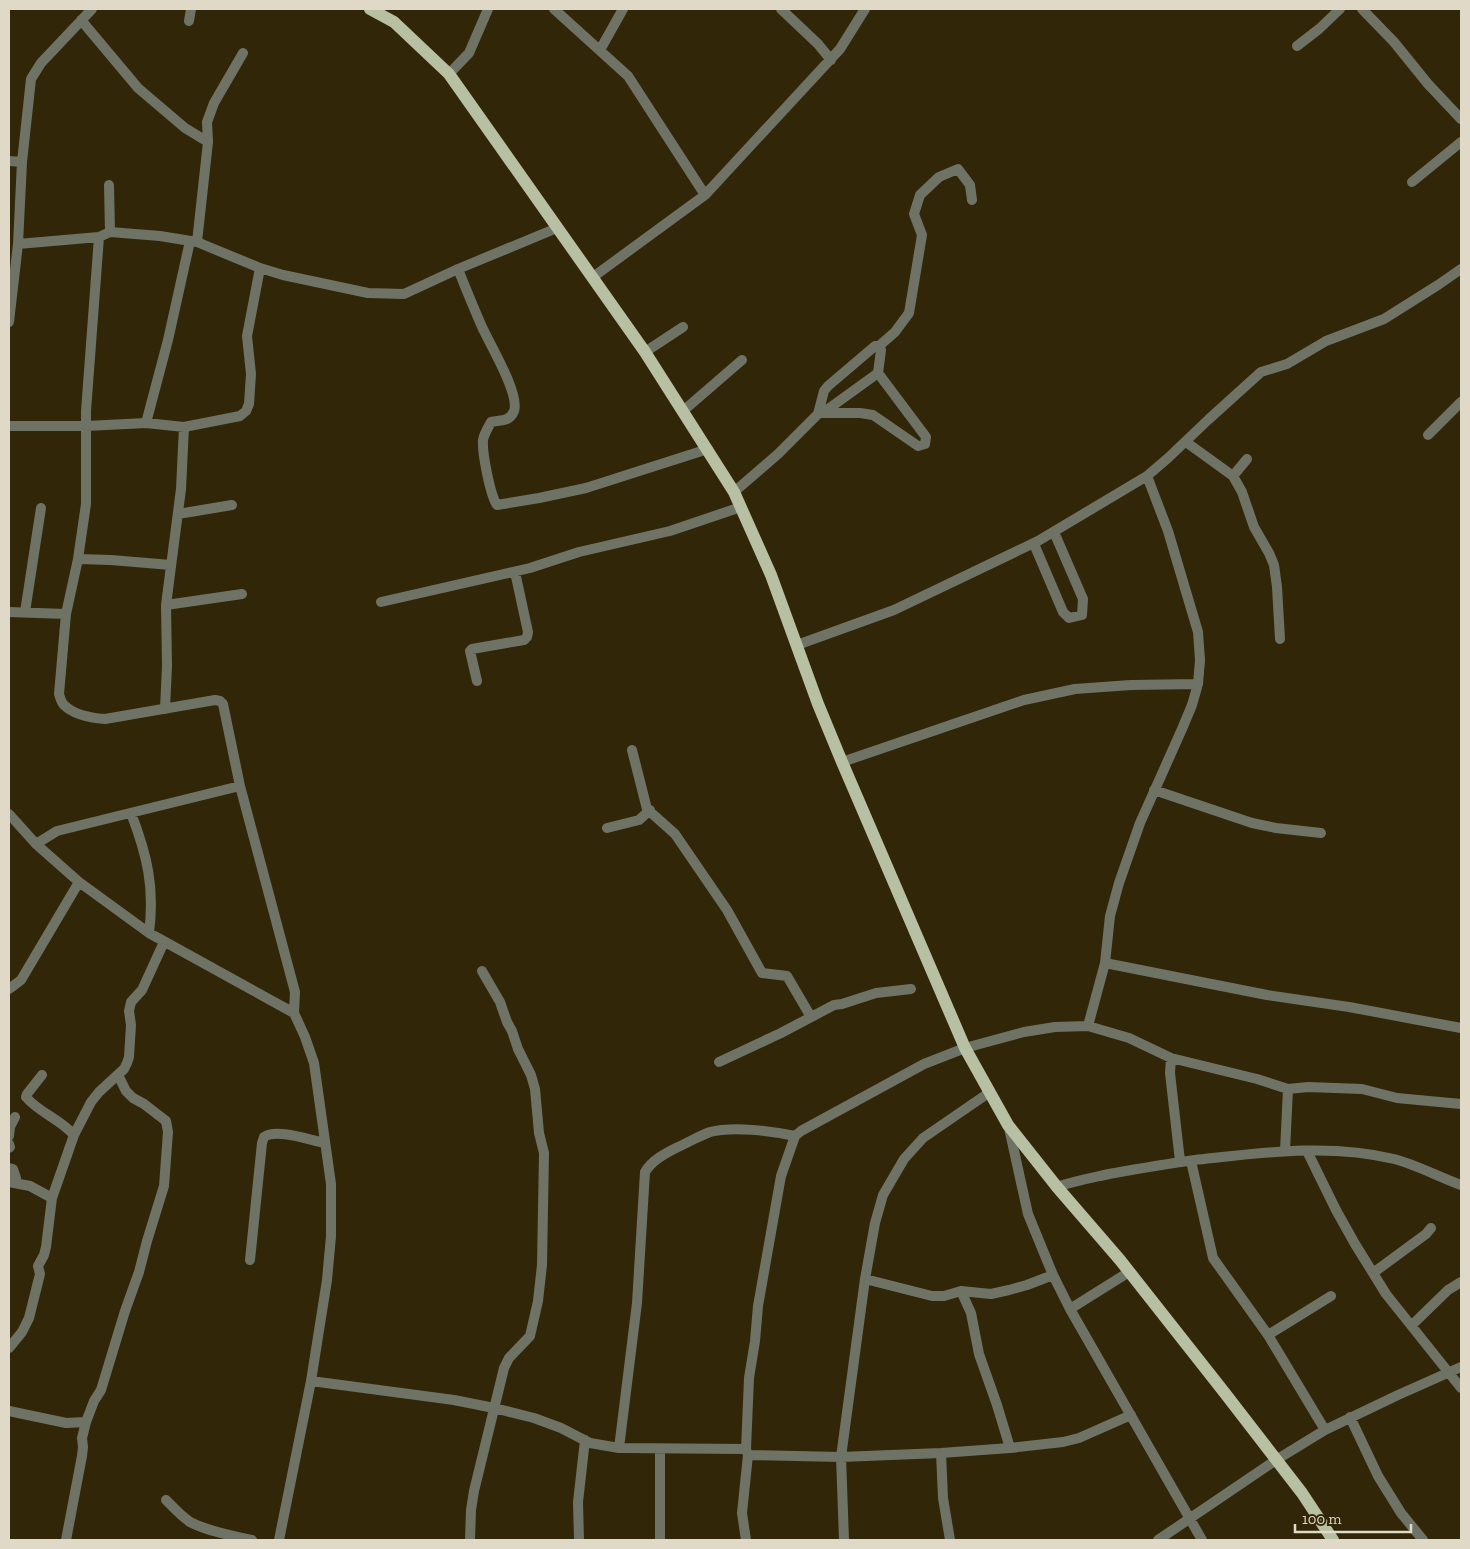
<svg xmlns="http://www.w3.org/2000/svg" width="1470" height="1549" font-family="'Zilla Slab',serif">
	<rect width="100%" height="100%" fill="#312608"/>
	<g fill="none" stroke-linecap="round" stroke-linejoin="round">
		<!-- minor -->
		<path stroke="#6f7365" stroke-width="10" d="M554 9 628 76 705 195
			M781 9 818 44 831 60
			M1362 9 1394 42 1428 84 1461 119
			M81 20 138 88 185 128 208 142
			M189 21 191 9
			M1297 46 1319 29 1340 9
			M600 50 623 9
			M449 74 469 53 488 9
			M9 161 22 162
			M1412 182 1461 142
			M109 185 110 232
			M99 237 86 411V504L78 559 66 614 59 694C60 697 61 702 64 705 74 715 91 718 105 719L215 700 220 701 223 704 240 786 295 992 294 1013
			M197 242 208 142 207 122 214 103 243 53
			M18 244 99 237 110 232 160 236 197 242 260 268 283 275 368 293 404 294 458 269 557 228
			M458 269C466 289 474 309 483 329 491 346 520 395 514 411 510 422 500 420 491 422 488 428 484 434 483 440 482 452 490 495 497 505L539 498 586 488 708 449
			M593 277 705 195 840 49 865 9
			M9 322 18 244 22 162 31 79 41 63 92 9
			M879 346 895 332 909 313 922 235 914 214 920 195 939 177 958 169 970 185 972 200
			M645 352 683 327
			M683 411 742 360
			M822 413H860L873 415 918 446 925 444 926 437 878 373
			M146 423 168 340 190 241
			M9 426H86L146 423 184 427 181 489 166 605 167 666 165 709
			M184 427 240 416 246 411 249 404 251 374 247 336 260 268
			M1428 435 1461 402
			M1186 442 1233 476 1242 492 1254 527 1269 553 1274 565 1277 587 1280 639
			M1233 476 1247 459
			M734 492 778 454 818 414 824 391 828 386 875 346H879L881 350 878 373 824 412
			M178 514 232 505
			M1034 544 1063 612 1069 618 1082 615 1083 599 1054 532
			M78 559 111 560 171 565
			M381 602 530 568 579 552 670 531 741 507
			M166 605 242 594
			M9 612 66 614
			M25 612 41 508
			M797 645 894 610 1038 541 1147 476 1168 458 1209 419 1261 372 1287 364 1326 341 1384 319 1438 285 1461 269
			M477 681 470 651 472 649 524 640 527 637 528 632 515 572
			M632 750 647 809 675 834 727 910 762 973 787 976 811 1017
			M842 762 1024 700 1075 689 1131 685 1198 684
			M1154 790 1252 823 1276 828 1321 833
			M131 813C147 855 155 887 149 933
			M9 814 36 844 79 882 149 933 294 1013 305 1037 314 1063 331 1184V1236L327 1280 311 1381 279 1540
			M607 828 639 820 650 810
			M36 844 57 831 240 786
			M1105 963 1267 995 1349 1007 1461 1028
			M9 989 21 980 79 882
			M1088 1026 1105 963 1110 916 1119 883 1140 823 1182 729 1192 705 1198 684 1200 660 1198 632 1168 531 1147 476
			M1171 1058 1170 1073 1180 1161
			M719 1062 781 1033 834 1005 842 1004 876 993 911 989
			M42 1075 27 1094 26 1097C38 1112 60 1119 74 1135
			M1009 1128 1028 1214 1053 1275 1070 1309 1202 1540
			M9 1136 10 1127 15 1117
			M9 1144 10 1147 9 1148
			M1285 1151 1288 1089
			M1307 1151 1336 1210 1355 1244 1386 1294 1461 1388
			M1191 1161 1213 1258 1268 1335 1325 1430
			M9 1168 13 1169 16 1178 9 1182
			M9 1182 30 1186 52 1198
			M1057 1187C1074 1181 1091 1178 1109 1174 1137 1169 1166 1164 1195 1160 1260 1153 1329 1143 1394 1159 1417 1165 1439 1177 1461 1185
			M250 1260 262 1143 264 1137C277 1128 309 1140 325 1143
			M1373 1273 1426 1234 1431 1228
			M865 1279 932 1296H944L961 1291 991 1294 1009 1290 1027 1285 1053 1275
			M961 1291 971 1313 979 1354 997 1405 1010 1448
			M1070 1309 1129 1272
			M1412 1325 1448 1290 1461 1282
			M1268 1335 1331 1296
			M9 1348 22 1332 29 1318 40 1274 38 1266 44 1255 46 1247 52 1198 74 1135 91 1102 99 1092 124 1069 127 1063 129 1057 131 1025 129 1011 131 1002 142 990 164 942
			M311 1381 454 1400 494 1408 534 1418 561 1428 590 1443 619 1448 746 1449
			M9 1411 66 1423 86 1422 82 1438 83 1447 82 1456 66 1540
			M1350 1417 1378 1476 1401 1513 1423 1540
			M86 1422 94 1401 101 1390 125 1311 139 1272 147 1241 164 1186 168 1132 166 1121 144 1104 133 1098 126 1091 118 1075
			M619 1448 637 1303 645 1172C652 1160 666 1153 678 1147 689 1142 699 1136 710 1132 733 1126 772 1131 795 1136
			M941 1453 943 1498 950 1540
			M748 1455 841 1457 941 1453 1010 1448 1063 1442 1079 1438 1131 1415
			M166 1500C174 1508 181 1516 190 1522 207 1531 233 1536 252 1540
			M470 1540 471 1510 474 1491 504 1368 509 1358 530 1336 538 1301 542 1265 544 1153 539 1133 535 1089 531 1075 518 1049 512 1031 507 1022 500 1002 482 971
			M579 1540 578 1502 585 1440
			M660 1540V1449
			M746 1540 742 1513 748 1455 746 1449 749 1378 755 1341 758 1306 781 1176 795 1136 801 1131 924 1064 965 1048 1024 1032 1055 1027 1088 1026 1129 1038 1171 1058 1257 1079 1288 1089 1308 1087 1362 1089 1397 1098 1461 1104
			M844 1540 841 1457 865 1279 875 1223 883 1195 904 1159 923 1138 990 1092
			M1158 1540 1276 1460 1325 1430 1398 1395 1461 1367"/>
		<!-- major -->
		<path stroke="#b8c0a3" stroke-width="12" d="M370 9 394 22 449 74 645 352 734 492 771 575 818 704 842 762 965 1048 1008 1125 1057 1187 1120 1260 1224 1392 1302 1493 1333 1540"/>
	</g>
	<!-- border -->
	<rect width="1470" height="1549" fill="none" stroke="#e0d9c8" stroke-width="20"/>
	<!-- scale -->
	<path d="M1295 1524v8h116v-8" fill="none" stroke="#e0d9c8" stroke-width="2.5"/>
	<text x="1302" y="1524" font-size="15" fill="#e0d9c8" stroke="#312608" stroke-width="4" paint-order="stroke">100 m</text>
</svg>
